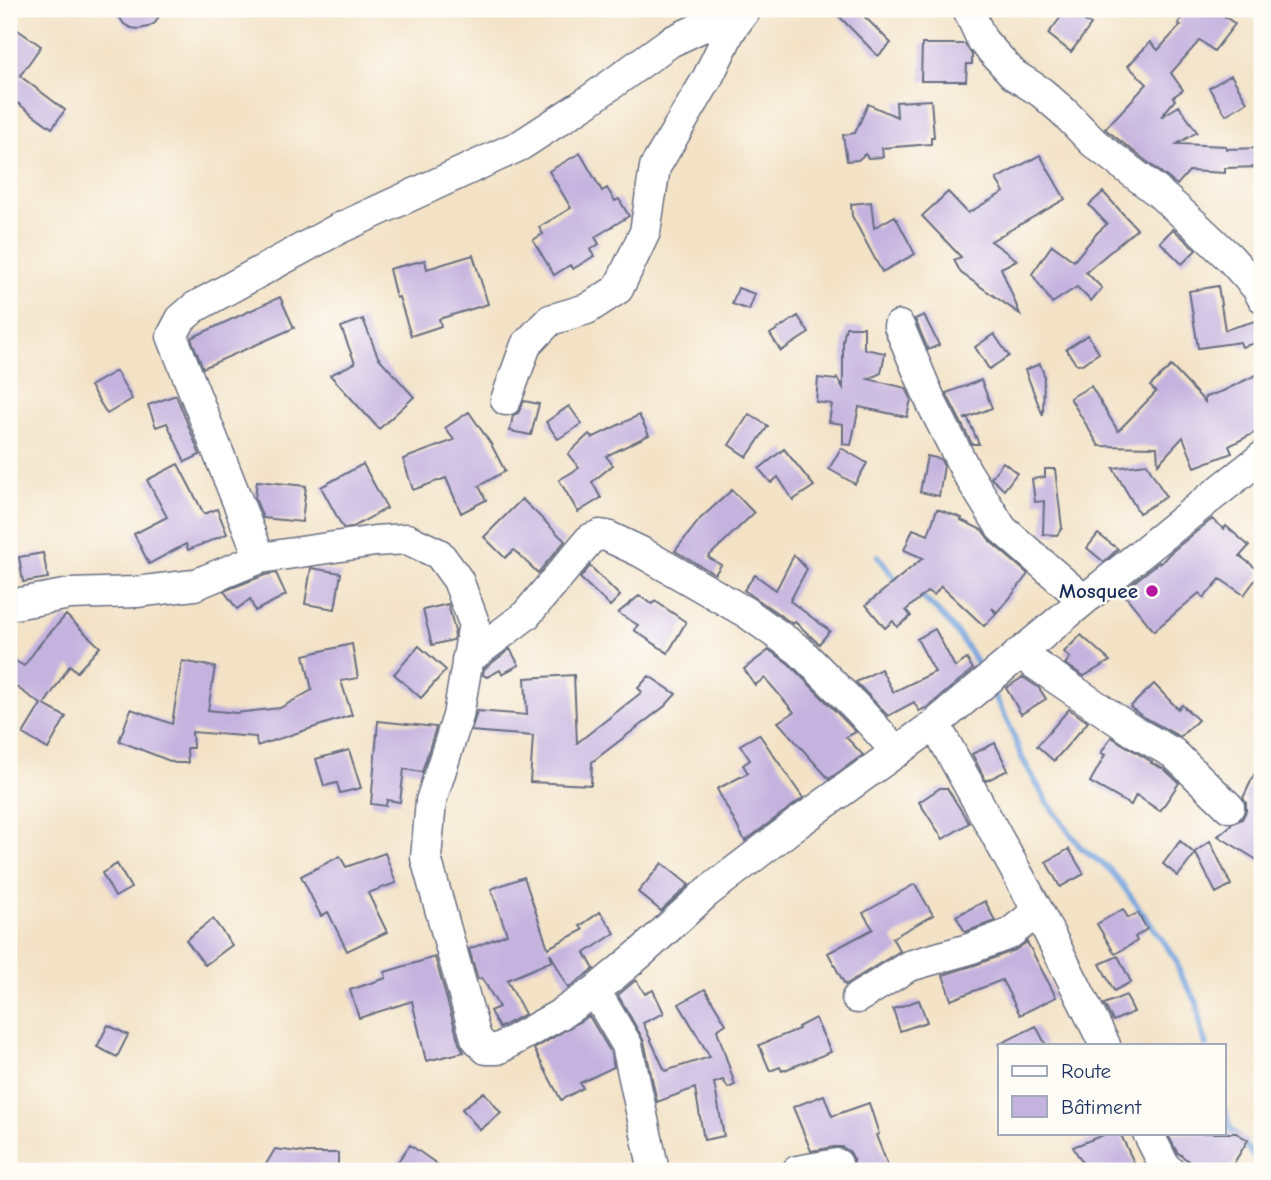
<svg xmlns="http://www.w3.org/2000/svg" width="1271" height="1180" font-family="'Comic Neue',sans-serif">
	<rect width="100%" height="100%" fill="#fdfcf7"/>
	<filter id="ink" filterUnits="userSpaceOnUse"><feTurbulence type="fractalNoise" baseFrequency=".0143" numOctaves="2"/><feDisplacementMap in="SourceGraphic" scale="14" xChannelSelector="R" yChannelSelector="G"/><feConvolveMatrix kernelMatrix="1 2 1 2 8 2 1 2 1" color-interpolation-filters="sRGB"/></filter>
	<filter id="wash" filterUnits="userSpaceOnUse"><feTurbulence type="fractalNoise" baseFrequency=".00686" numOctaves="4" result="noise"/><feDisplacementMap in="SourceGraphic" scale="28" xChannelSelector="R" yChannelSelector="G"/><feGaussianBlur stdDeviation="1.57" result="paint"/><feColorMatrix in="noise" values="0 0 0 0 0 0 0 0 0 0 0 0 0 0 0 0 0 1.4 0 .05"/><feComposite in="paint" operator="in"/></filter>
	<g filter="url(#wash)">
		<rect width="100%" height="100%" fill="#f3e2c6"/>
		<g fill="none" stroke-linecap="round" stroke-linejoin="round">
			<!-- stream -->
			<path stroke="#73a2dc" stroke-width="6" d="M878 556 894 577 901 584
				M917 593C946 616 965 640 982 673
				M991 688 1011 729 1021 756 1047 802 1081 848 1107 867 1118 879 1175 958 1181 976 1197 1002 1203 1037 1206 1045
				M1224 1109 1231 1129 1262 1166"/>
		</g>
		<g id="blocks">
			<!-- building -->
			<path fill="#c5b3df" d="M114 9H163L155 23 148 27 139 29 131 28 124 24Z
				M832 9H857L891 43 878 56Z
				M1067 9 1091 25 1071 52 1048 34Z
				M1189 9H1215L1235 24 1214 51 1200 40 1171 73 1183 90 1173 97 1175 100 1161 117 1179 106 1197 132 1177 144 1226 146V149L1262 148V167L1225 168V173L1189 171 1177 185 1105 129 1147 84 1128 66 1150 42 1158 50 1181 25 1178 23Z
				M9 24 41 46 20 76 65 110 52 128 9 97Z
				M922 44H965L972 55V64H967L966 81H921Z
				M1231 75 1247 102 1226 115 1209 88Z
				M931 100 934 137H931V144L882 148 883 157 868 158 865 154 858 160 847 161 843 135 855 133 868 104 897 117 896 102Z
				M580 153 602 191 607 188 615 201 619 199 629 216 595 237 599 244 590 250 594 256 573 269 570 265 554 275 533 240 543 234 539 227 571 208 549 171Z
				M1040 155 1065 199 991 241 1017 260 1001 268 1020 314 961 273 954 260 961 257 922 216 948 192 968 213 1004 192 996 179Z
				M1103 192 1137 229 1086 272 1102 288 1091 301 1077 287 1052 303 1032 274 1052 245 1074 261 1097 233 1107 224 1089 205Z
				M871 202 874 228 895 216 915 254 882 272 852 216 851 204Z
				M1173 229 1196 250 1182 264 1160 242Z
				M473 255 488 304 439 319 441 326 411 336 399 297 396 298 389 269 425 260 427 269Z
				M1218 286 1225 330 1262 319V341L1242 347 1240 342 1198 348 1189 291Z
				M738 288 755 294 749 310 732 304Z
				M280 297 294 328 203 368 191 338Z
				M924 315 939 345 928 350 915 319Z
				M798 316 809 333 781 351 770 334Z
				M363 319 378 357 414 397 379 429 330 375 355 363 341 327Z
				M846 327H864V349L885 353 881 373 868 379 906 388 911 399 907 417 859 407 851 445 843 444V424L829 422 832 404 816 402 818 378 836 380 837 378 843 388V341Z
				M994 334 1009 356 989 369 975 347Z
				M1088 335 1099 353 1082 364H1076L1066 349Z
				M1040 364 1044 375 1043 416 1025 370Z
				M1171 366 1205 402V397L1223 391 1262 372V429L1229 446 1232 453 1195 467 1183 437 1158 464 1157 447 1099 446 1070 398 1091 386 1118 431 1156 392 1150 386Z
				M116 371 132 399 107 414 90 386Z
				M981 380 992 408 964 419H968L979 444H972L946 393Z
				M176 395 200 455 185 462 167 423 156 427 148 405Z
				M524 401 539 404 531 435 510 431 513 415 518 413Z
				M569 406 582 424 558 439 546 422Z
				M469 412 491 444 505 471 479 486 486 500 461 513 446 478 413 490 403 459 454 440 445 428Z
				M749 414 768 426 747 457 729 445Z
				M639 415 649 435 606 456 613 465 592 482 601 498 578 512 559 480 579 468 568 454 589 434 592 438Z
				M841 448 867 463 855 484 829 469Z
				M784 449 814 486 793 500 778 477 771 483 759 469Z
				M927 456 940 459 944 466 939 496 920 492Z
				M1003 462 1017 473 1004 490 991 478Z
				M178 464 204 514 217 509 227 534 188 550 186 544 149 564 134 534 167 517 147 480Z
				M363 464 387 508 353 527 343 528 321 487Z
				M1147 464 1166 497 1139 513 1113 468Z
				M1045 469H1055L1062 528 1057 535 1043 534 1044 501 1035 502 1032 479 1045 477Z
				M257 481 306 486 302 522 263 518 255 498Z
				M732 490 754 513 708 557 721 565 715 574 675 551 701 518Z
				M522 499 565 541 538 573 514 550 505 558 484 537Z
				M937 509 962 518 961 520 982 530 991 542 1028 574 1009 599 997 612 992 608 996 614 984 626 941 586 934 595 928 591 906 610 911 616 897 627 893 621 885 628 866 605 923 558 904 550 913 529 928 535Z
				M1212 519 1224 529 1226 526 1249 546 1240 556 1261 572 1244 595 1220 579 1204 598 1199 593 1154 631 1123 593V591L1159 562 1160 564 1170 553Z
				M1098 534 1118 549 1104 562 1087 548Z
				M43 553 48 578 23 582 19 557Z
				M794 555 807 569 790 601 830 631 819 644 795 622 793 624 744 590 755 575 776 590Z
				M590 566 620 596 610 606 580 578Z
				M311 568 341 573 335 609 305 604Z
				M276 573 286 595 255 611 250 599 237 609 224 591 265 575Z
				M639 596 652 604 655 601 686 622 668 653 634 630 638 625 618 613Z
				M448 604 455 631 453 640 432 645 423 610Z
				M66 615 100 647 77 672 70 665 44 705 66 717 48 749 23 734 41 704 9 682V657L24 666 40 644Z
				M935 629 955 667 967 659 973 669 928 707 919 711 914 702 888 716 856 682 881 669 893 692 935 672 917 639Z
				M1081 635 1110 661 1084 676 1065 664 1070 658 1064 652Z
				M352 644 358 678 341 681 352 715 257 746 256 737 192 732 193 748H187L188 763H175L119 741 131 709 172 724 182 661 215 667 208 710 236 713 280 708 312 690 304 655Z
				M419 646 446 670 421 698 394 674Z
				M510 649 519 665 502 674 500 670 487 677 483 675 484 669Z
				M769 650 788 663 856 732 846 737 863 755 829 779 778 722 794 712 765 678 755 685 744 669Z
				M574 675 577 743 642 692 638 688 649 676 676 694 665 706 592 762 591 785 530 782 533 736 471 731 477 711 527 715 525 678Z
				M1023 677 1039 688 1046 699 1021 714 1006 688Z
				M1154 684 1178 709 1182 705 1198 720 1180 737 1142 716 1130 707Z
				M1069 709 1088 722 1054 761 1037 746Z
				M378 721 436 727 422 772 404 769 400 802 387 800 386 806 371 804Z
				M759 734 803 798 745 841 717 789 748 773 743 765 750 760 740 745Z
				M1111 737 1152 762 1151 763 1164 769 1179 783 1160 811 1136 795 1131 805 1090 782 1105 755 1101 753Z
				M995 743 1008 770 986 781 972 754Z
				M349 750 361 788 340 793 337 783 324 786 316 759Z
				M1262 758V863L1218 836 1229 827 1231 824 1242 819 1246 811V803L1243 798Z
				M940 788H947L969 823 943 839 919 802Z
				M1180 841 1195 854 1178 876 1163 864Z
				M1210 841 1231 885 1216 893 1195 852Z
				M1069 849 1084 874 1060 887 1046 862Z
				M385 853 396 883 368 893 387 932 347 951 328 912 321 916 301 876 340 856 346 867Z
				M662 863 689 885 661 911 638 892Z
				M117 864 131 888 115 897 102 873Z
				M524 877 548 948 583 930 580 926 600 912 615 933 585 953 594 969 568 988 550 953 552 961 507 980 525 1014 499 1028 490 1011 499 1007 482 978 478 979 469 949 507 934 491 889Z
				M915 884 933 915 892 938 900 951 845 985 828 953 873 929 863 913Z
				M985 901 995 921 965 932 956 916Z
				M1123 909 1128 918 1138 913 1147 929 1135 937 1137 941 1115 954 1097 924Z
				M213 919 232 945 205 965 186 940Z
				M1027 942 1056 997 1020 1015 1002 980 951 1000 943 975 975 965 1015 950Z
				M1118 956 1131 982 1114 991 1100 964Z
				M435 957 459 1043 464 1052 426 1061 412 1001 359 1018 350 990 386 978 385 972Z
				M636 980 645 994 653 990 664 1013 643 1023 665 1071 710 1057 679 1004 705 989 726 1024 717 1030 735 1085 728 1088 723 1080 714 1083 724 1136 704 1140 695 1088 657 1102 644 1041 618 995Z
				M1126 995 1134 1012 1113 1021 1104 1004Z
				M919 1000 927 1022 900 1031 893 1009Z
				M589 1016 610 1051 614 1067 580 1083 583 1088 561 1100 534 1049Z
				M815 1018 831 1052 782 1071 780 1067 770 1071 759 1045 799 1029 798 1027Z
				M108 1025 128 1035 117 1057 97 1047Z
				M1036 1026 1046 1045H998Z
				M484 1092 501 1113 480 1130 462 1109Z
				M824 1095 832 1116 869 1103 879 1134 876 1135 890 1171H853L854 1160 850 1152 842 1147H834L811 1151 793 1107Z
				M1108 1133H1120L1138 1171H1087L1073 1147Z
				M1167 1133H1236L1248 1140 1229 1171H1201L1177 1152Z
				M410 1145 447 1171H391Z
				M275 1149 306 1153H338V1170H319V1171H262Z"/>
		</g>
	</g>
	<g filter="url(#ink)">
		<use href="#blocks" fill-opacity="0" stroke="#676e82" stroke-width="2"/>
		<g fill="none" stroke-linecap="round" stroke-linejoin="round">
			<!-- minor casing -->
			<g stroke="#676e82" stroke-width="33">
				<path id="minor" d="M740 9 670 42 587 102 521 145 338 229 195 307 181 319 172 336 260 558 375 541 407 539 439 554 458 580 474 623 458 716 431 801 426 858 476 1038 486 1049H498L559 1015 595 991 643 951 706 893 795 825 935 724 1084 600 1206 501 1262 457
					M968 9 982 40 1014 75 1041 92 1064 112 1094 143 1158 192 1193 223 1230 258 1257 288 1262 297
					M899 326 932 404 966 471 1002 529 1084 600
					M506 400 526 345 550 320 587 309 618 289 645 232 655 167 707 79 730 31 746 9
					M9 605 70 594 136 592 194 585 260 558
					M1019 653 1133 731 1173 753 1229 807
					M467 660 526 615 590 539 600 535 607 536 641 552 747 613 799 650 859 710 897 752
					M935 724 1038 911 1105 1045
					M595 991 627 1045 654 1171
					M857 998 909 966 969 949 1009 934 1038 911
					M1148 1133 1166 1169 1170 1171
					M797 1171 837 1164"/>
			</g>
			<!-- minor -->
			<use href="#minor" stroke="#fff" stroke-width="30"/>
		</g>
	</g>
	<!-- markers -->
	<circle fill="#b5179e" stroke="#fdfcf7" stroke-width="2.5" cx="1152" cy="591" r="7"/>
	<g text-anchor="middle" stroke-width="5" stroke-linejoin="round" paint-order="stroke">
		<!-- poi labels -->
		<g font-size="21" font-weight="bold" fill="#1b2f5e" stroke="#fdfcf7" text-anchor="end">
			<text x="1138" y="598">Mosquee</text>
		</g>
	</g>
	<!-- margin -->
	<rect width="1271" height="1180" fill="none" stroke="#fdfcf7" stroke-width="35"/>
	<!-- legend -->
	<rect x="998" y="1044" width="228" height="91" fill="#fdfcf7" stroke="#a3aaba" stroke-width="2"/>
	<rect x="1012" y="1066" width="35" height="10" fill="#ffffff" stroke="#a3aaba" stroke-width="2"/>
	<text x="1061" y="1078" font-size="21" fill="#1b2f5e">Route</text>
	<rect x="1012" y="1096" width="35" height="21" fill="#c5b3df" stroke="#a3aaba" stroke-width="2"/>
	<text x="1061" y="1114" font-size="21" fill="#1b2f5e">Bâtiment</text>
</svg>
